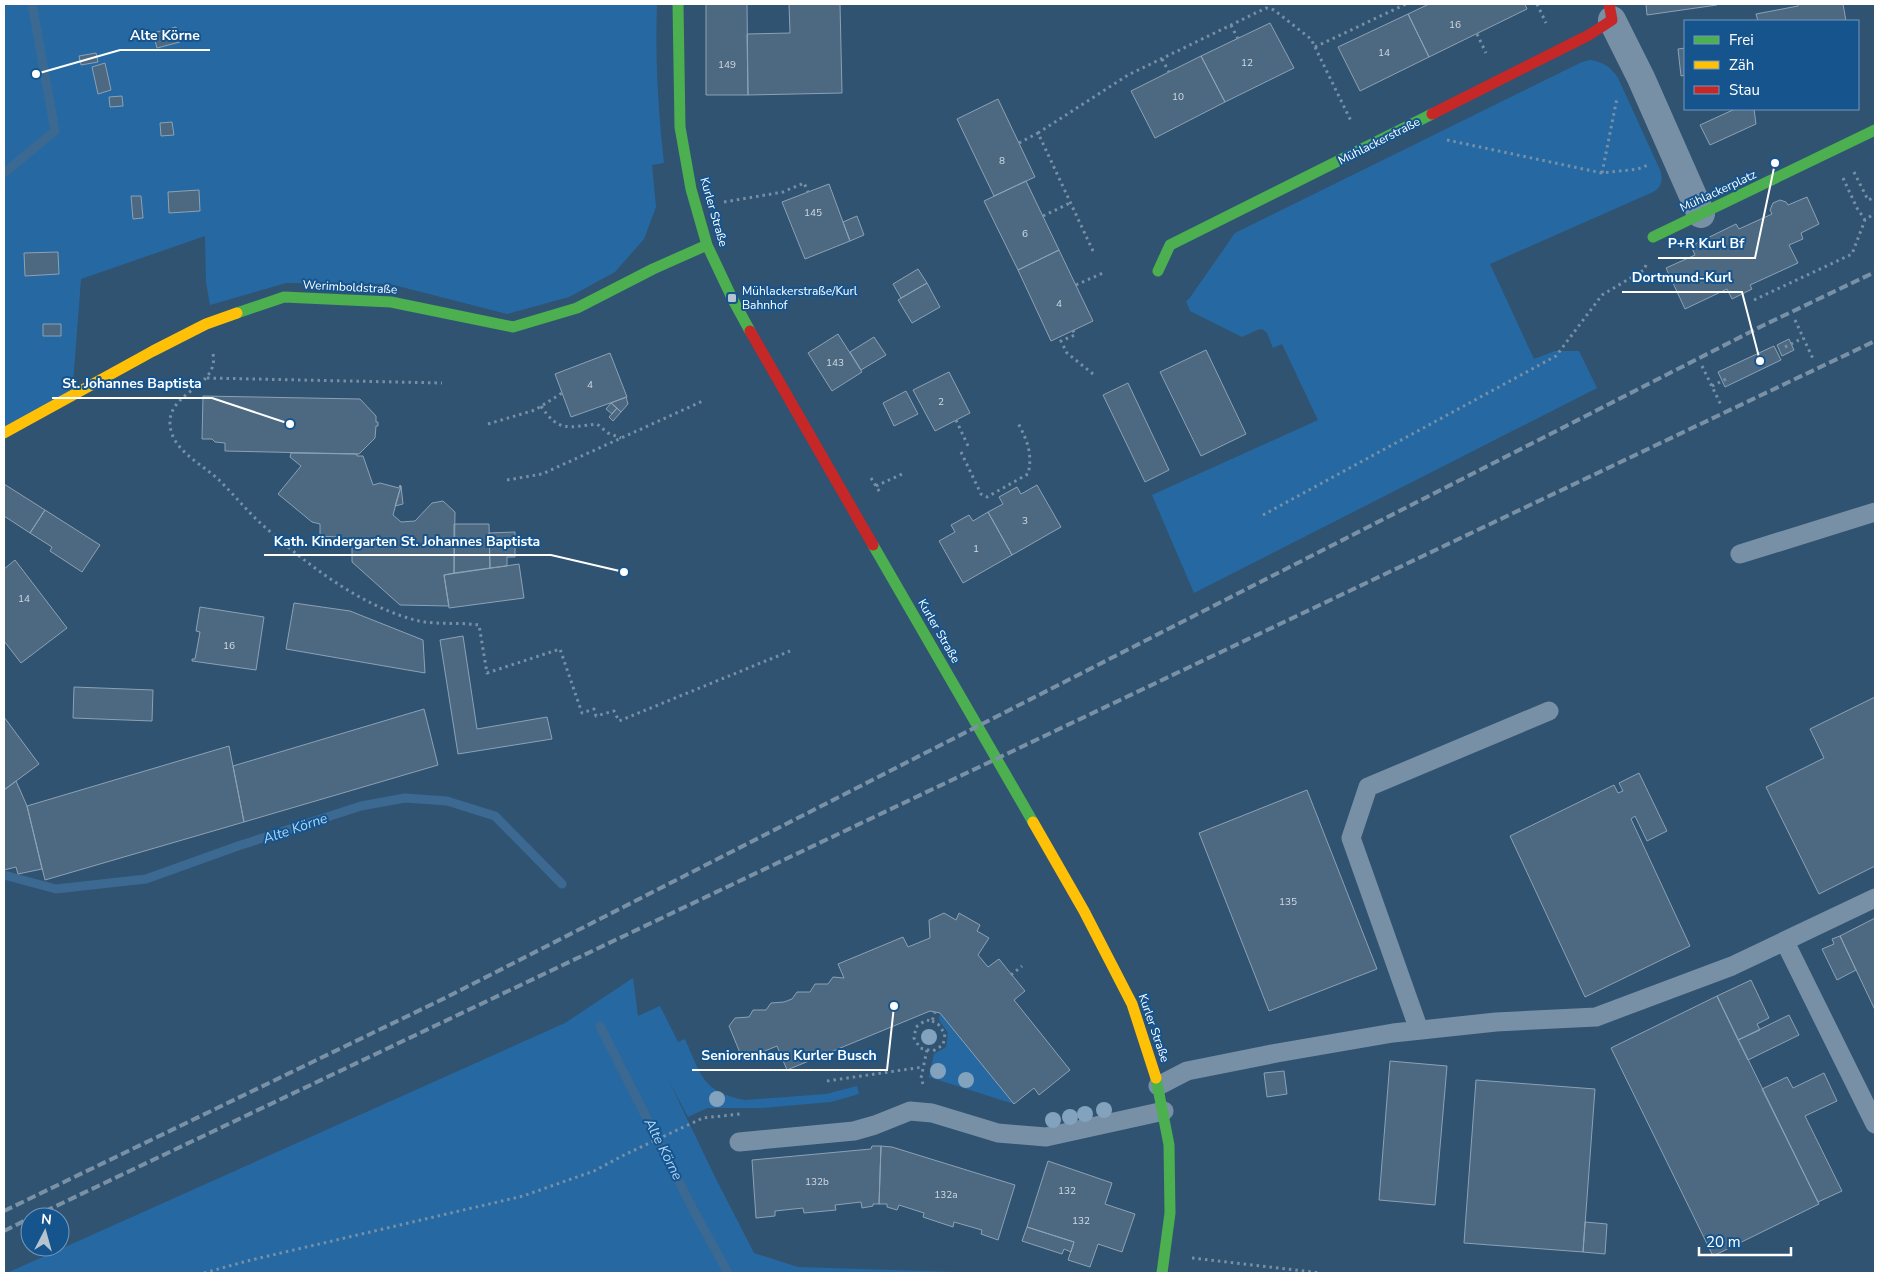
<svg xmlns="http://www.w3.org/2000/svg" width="1879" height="1277" font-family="'Nunito Sans',sans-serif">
	<rect width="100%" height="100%" fill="#305372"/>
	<!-- green -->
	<path fill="#2669a2" d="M4 4H657C655 57 658 109 664 163L652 165 656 207 644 239 615 272 569 297 507 314 390 284 286 283 210 305 206 282 205 236 81 279 72 396 4 433Z
		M1590 60C1603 62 1610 66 1618 78L1660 170C1663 180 1662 187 1653 192L1490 264 1534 359 1555 351H1579L1597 388 1194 593 1152 495 1318 420 1282 344 1273 348 1267 333 1262 329 1257 330 1242 337 1190 311 1186 301 1189 299 1235 233 1582 62Z
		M633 978 638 1016 660 1006 678 1042 685 1039C701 1075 702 1092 745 1100L826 1094 857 1086 859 1094 831 1102 762 1108H707L688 1117 668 1079 715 1177 754 1253 798 1267 988 1273H7L565 1023Z
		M940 1013 1014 1104 929 1077 934 1054 946 1047 948 1033 939 1020Z"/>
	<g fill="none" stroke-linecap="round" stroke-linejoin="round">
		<!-- stream -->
		<path stroke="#3c6991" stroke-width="9" d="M4 173 55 131 32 4
			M4 875 56 889 146 879 238 846 361 806 405 798 447 801 495 816 562 884
			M600 1026 695 1213 728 1273"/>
	</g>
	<!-- building -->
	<path fill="#4d6982" stroke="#8ca1b4" d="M706 4H747L748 95H706Z
		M789 4H840L842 93 748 95 747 34 790 33Z
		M1429 4H1525L1527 9 1429 57 1408 14Z
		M1646 4H1716L1717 5 1647 15Z
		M1798 4H1843L1846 21H1758L1756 14 1798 6Z
		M1408 14 1429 57 1360 91 1338 47Z
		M1270 23 1294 68 1225 102 1201 56Z
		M176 27 180 42 157 48 153 33Z
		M1685 48V75L1681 76 1678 49Z
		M96 53 98 62 81 65 79 56Z
		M1201 56 1225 102 1155 138 1131 91Z
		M105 63 111 90 98 94 92 67Z
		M122 96 123 106 110 107 109 97Z
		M998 99 1035 177 994 196 957 119Z
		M1735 109H1754L1756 124 1710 145 1700 125Z
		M172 122 174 135 161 136 160 123Z
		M1026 181 1059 250 1018 270 984 201Z
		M829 184 850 241 805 259 782 202Z
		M199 190 200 211 169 213 168 192Z
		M131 196H141L143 218 133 219Z
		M1807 197 1819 224 1801 233 1803 239 1789 245 1798 263 1750 285 1752 289 1732 299 1727 289 1685 309 1666 268 1695 255 1691 246 1736 224 1739 229 1772 214 1770 210 1773 203 1780 200 1786 202 1788 205Z
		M857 216 864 235 850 241 843 222Z
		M1059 250 1093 321 1051 341 1018 270Z
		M58 252 59 274 25 276 24 253Z
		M918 269 927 283 901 298 893 284Z
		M927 283 940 307 912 323 898 300Z
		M43 324H61V336H43Z
		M838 334 862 372 832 391 808 353Z
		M874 337 886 355 861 370 850 352Z
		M1789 339 1794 350 1782 356 1777 345Z
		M1774 346 1781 360 1725 387 1718 372Z
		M1206 350 1246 434 1201 456 1160 372Z
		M610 353 627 397 571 417 555 374Z
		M949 372 970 413 935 431 913 390Z
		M1128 383 1169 470 1145 482 1103 395Z
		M906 391 918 414 894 426 883 403Z
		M203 396 360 399 376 416V422H378V426H376L375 438 359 454 225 451V443L215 442 212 439H202Z
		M626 397 628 404 621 412 611 403Z
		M611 403 617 408 612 414 606 409Z
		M617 408 621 412 613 421 609 417Z
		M291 453 357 454V456H363L373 485 380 483 399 488 400 485 401 486 393 515 401 522 415 521 432 503 443 501 455 512 454 573 444 575 449 606 400 605 352 562V548H355V541L339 540V537L317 536V535H320V524L312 522 278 494 301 466 290 457Z
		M4 484 45 510 30 533 4 516Z
		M1037 485 1061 527 1012 555 988 512 1003 504 999 497 1017 487 1021 494Z
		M401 486 403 504 395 506Z
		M45 510 100 545 82 572 50 551 52 547 30 533Z
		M988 512 1012 555 963 583 939 541 955 532 951 525 969 515 973 521Z
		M454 524H489L490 568 454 573Z
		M515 532V557H507V566L490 568 489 533Z
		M15 560 67 628 21 663 4 641V569Z
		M519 564 524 598 449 608 444 575Z
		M294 603 350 611 423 640 425 673 286 649Z
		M200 607 264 617 256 670 192 661V659H195L200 632 196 631Z
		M463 636 477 729 547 717 552 739 458 754 440 640Z
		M74 687 153 690 152 721 73 718Z
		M1875 697V866L1819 894 1766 787 1824 758 1810 729Z
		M424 709 438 765 244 822 233 766Z
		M4 717 39 764 4 790Z
		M229 746 244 822 45 880 27 806Z
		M1639 773 1667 831 1647 841 1635 816 1631 819 1690 946 1585 997 1510 836 1614 785 1618 793 1623 791 1619 783Z
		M16 781 27 806 42 869 18 874 16 867 4 870V790Z
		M1307 790 1377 969 1269 1011 1199 833Z
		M944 913 956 920 959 913 980 925 977 931 989 938 978 955 988 967 999 959 1025 991 1014 1000 1070 1070 1039 1095 1034 1088 1014 1104 940 1013 930 1011 787 1070 777 1046 743 1060 729 1026 735 1018 749 1017 753 1010H766L771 1003 784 1002 792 999 797 992H810L815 984H828L833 977 844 978 838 964 903 937 908 947 930 938 929 920Z
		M1875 918V1010L1840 936Z
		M1840 936 1856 970 1837 980 1822 949 1834 944 1832 939Z
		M1751 980 1769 1018 1757 1024 1760 1030 1738 1040 1717 996Z
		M1717 996 1819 1204 1713 1256 1611 1048Z
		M1789 1015 1799 1035 1748 1060 1738 1040Z
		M1390 1061 1447 1066 1435 1205 1379 1200Z
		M1284 1071 1287 1094 1267 1097 1264 1073Z
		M1824 1073 1837 1101 1805 1116 1842 1191 1818 1202 1762 1089 1787 1077 1793 1088Z
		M1476 1080 1595 1089 1583 1252 1464 1243Z
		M872 1146H881L879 1204H873V1206L862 1208 861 1202 835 1205 836 1210 804 1213 803 1208 775 1211V1216L756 1218 752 1160 871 1149Z
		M881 1146 892 1147 1015 1185 998 1240 981 1234 982 1230 954 1222 953 1227 923 1217 924 1213 899 1205 897 1210 887 1207V1204H879Z
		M1048 1161 1112 1183 1105 1204 1135 1214 1122 1252 1098 1244 1090 1267 1068 1260 1074 1242 1027 1227Z
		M1585 1222 1607 1224 1605 1254 1583 1252Z
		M1027 1227 1074 1242 1071 1252 1064 1249 1062 1254 1022 1241Z"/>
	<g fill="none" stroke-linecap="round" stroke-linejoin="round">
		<!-- path -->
		<path stroke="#7790a6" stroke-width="3" stroke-dasharray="2.5 4" stroke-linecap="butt" d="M1537 4 1546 23
			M1231 25 1238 39
			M1477 34 1486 53
			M1315 47 1406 4
			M1162 59 1169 72
			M1447 140 1602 173 1638 169 1648 165
			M1019 143 1038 133
			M1854 172 1868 200 1875 197
			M1602 173 1617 98
			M1843 178 1857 208 1865 220
			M724 202 783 192 804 183 808 192
			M1043 216 1070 203
			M1093 251 1038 133 1128 75 1266 8 1274 10 1311 39 1351 121
			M1076 285 1103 273
			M1754 300 1852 254 1865 220 1875 213
			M1795 320 1814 361
			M1073 330 1075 335 1061 341 1067 353 1093 374
			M1785 347 1803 338
			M213 354C220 390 158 392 172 434 179 454 206 467 220 481 233 494 244 507 257 520 301 560 360 607 419 621 438 625 459 622 479 625L487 673 560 649 582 713 594 709 596 716 614 711 619 721 790 651
			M1702 366 1721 405
			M207 378 442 383
			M1712 386 1726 379
			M541 406C559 433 568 427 597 424L608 433 621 438
			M956 420 969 448
			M488 424 535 410 562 393
			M961 452 981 494 987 497 1028 474C1033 454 1027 440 1018 423
			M871 478 881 494
			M507 480 542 474 705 400
			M876 486 902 474
			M1263 515 1556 356 1602 295 1644 270 1646 265
			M1011 975 1022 966
			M932 1021 938 1024 945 1034 943 1045 933 1051 920 1048 914 1038 916 1027 926 1020 932 1021 935 1012
			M827 1081 923 1067
			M923 1084 921 1078 927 1050
			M1192 1258 1321 1273
			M204 1273 247 1261 523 1196 594 1171 626 1154 703 1118 740 1114"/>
		<!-- lane -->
		<path stroke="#7790a6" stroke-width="19" d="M1740 554 1875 512
			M1785 942 1875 1124
			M1419 1030 1351 838 1368 787 1549 711
			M1158 1086 1187 1071 1277 1053 1393 1033 1496 1022 1596 1017 1732 966 1875 898
			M739 1142 854 1131 875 1125 910 1111 932 1113 998 1133 1046 1137 1164 1111"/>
		<!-- street -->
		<path stroke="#7790a6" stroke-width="28" d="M1612 20 1641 78 1701 214"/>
		<!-- fast -->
		<path stroke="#4caf50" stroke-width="11" d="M678 4 680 127 691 189 707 245 732 298 750 331
			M1653 237 1875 130
			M1158 271 1170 245 1432 114
			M237 313 284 297 391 302 513 327 577 308 653 269 707 245
			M873 545 1033 822
			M1156 1078 1169 1145 1170 1213 1162 1273"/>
		<!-- slow -->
		<path stroke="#ffc107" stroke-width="11" d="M4 433 153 351 206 324 237 313
			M1033 822 1084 911 1132 1004 1156 1078"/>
		<!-- jam -->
		<path stroke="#c62828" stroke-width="11" d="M1432 114 1589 35 1612 20 1609 4
			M750 331 873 545"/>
		<!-- rail -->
		<path stroke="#7a91a5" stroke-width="4" stroke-dasharray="9 4" stroke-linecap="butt" d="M4 1211 447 997 1762 326 1875 272
			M33 1217 1875 341
			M4 1231 30 1218"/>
	</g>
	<!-- trees -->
	<g fill="#82a2bd">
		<circle cx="929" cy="1037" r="8"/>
		<circle cx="938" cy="1071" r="8"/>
		<circle cx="966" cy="1080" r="8"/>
		<circle cx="717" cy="1099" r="8"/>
		<circle cx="1104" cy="1110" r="8"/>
		<circle cx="1085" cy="1114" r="8"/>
		<circle cx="1070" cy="1117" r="8"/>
		<circle cx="1053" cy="1120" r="8"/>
	</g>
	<!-- markers -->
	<rect fill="#b7c3ce" stroke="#15548d" stroke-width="2" x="727" y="293" width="10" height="10" rx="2.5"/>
	<g text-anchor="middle" stroke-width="4" stroke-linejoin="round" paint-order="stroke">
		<!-- number labels -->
		<g font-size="10" fill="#d2dae0">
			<text x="1455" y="28">16</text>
			<text x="1384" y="56">14</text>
			<text x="1247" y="66">12</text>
			<text x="727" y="68">149</text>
			<text x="1178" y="100">10</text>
			<text x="1002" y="164">8</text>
			<text x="813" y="216">145</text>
			<text x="1025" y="237">6</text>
			<text x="1059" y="307">4</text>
			<text x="835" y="366">143</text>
			<text x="590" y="388">4</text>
			<text x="941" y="405">2</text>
			<text x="1025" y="524">3</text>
			<text x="976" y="552">1</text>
			<text x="24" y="602">14</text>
			<text x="229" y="649">16</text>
			<text x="1288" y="905">135</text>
			<text x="817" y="1185">132b</text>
			<text x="1067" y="1194">132</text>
			<text x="946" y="1198">132a</text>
			<text x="1081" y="1224">132</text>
		</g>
		<!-- street labels -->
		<g font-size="12" fill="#fff" stroke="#15548d">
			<text transform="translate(1379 141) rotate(-27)" y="4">Mühlackerstraße</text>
			<text transform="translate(1718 191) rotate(-25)" y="4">Mühlackerplatz</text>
			<text transform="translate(714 212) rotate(74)" y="4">Kurler Straße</text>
			<text transform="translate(350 287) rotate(3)" y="4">Werimboldstraße</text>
			<text transform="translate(939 631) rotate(60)" y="4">Kurler Straße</text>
			<text transform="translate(1154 1028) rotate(71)" y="4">Kurler Straße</text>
		</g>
		<!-- poi labels -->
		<g font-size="12" fill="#fff" stroke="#15548d" text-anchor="start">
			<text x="742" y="295">Mühlackerstraße/Kurl<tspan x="742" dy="14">Bahnhof</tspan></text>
		</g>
		<!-- water labels -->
		<g font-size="14" font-style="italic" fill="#acd5f7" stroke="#15548d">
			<text transform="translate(295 828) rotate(-19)" y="5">Alte Körne</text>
			<text transform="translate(664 1149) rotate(63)" y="5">Alte Körne</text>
		</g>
	</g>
	<!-- callouts -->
	<path fill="none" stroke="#fff" stroke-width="2" d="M36 74L120 50H210M1775 163L1755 258H1658M1760 361L1742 292H1622M290 424L212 398H52M624 572L551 555H264M894 1006L887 1070H692"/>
	<g fill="#fff" stroke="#15548d" stroke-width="2">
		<circle cx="36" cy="74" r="5"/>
		<circle cx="1775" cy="163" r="5"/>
		<circle cx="1760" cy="361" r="5"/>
		<circle cx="290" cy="424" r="5"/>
		<circle cx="624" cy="572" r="5"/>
		<circle cx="894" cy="1006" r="5"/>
	</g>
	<g font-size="14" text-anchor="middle" font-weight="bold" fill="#fff" stroke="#15548d" stroke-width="4" stroke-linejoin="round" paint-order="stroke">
		<text x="165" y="40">Alte Körne</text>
		<text x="1706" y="248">P+R Kurl Bf</text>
		<text x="1682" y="282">Dortmund-Kurl</text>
		<text x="132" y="388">St. Johannes Baptista</text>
		<text x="407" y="546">Kath. Kindergarten St. Johannes Baptista</text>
		<text x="789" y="1060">Seniorenhaus Kurler Busch</text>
	</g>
	<!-- border -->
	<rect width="1879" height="1277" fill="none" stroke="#ffffff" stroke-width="10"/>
	<!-- legend -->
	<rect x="1684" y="20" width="175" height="90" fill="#15548d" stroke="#7398bb"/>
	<rect x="1694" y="36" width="25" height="8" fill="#4caf50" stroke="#7398bb"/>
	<text x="1729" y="45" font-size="15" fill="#ffffff">Frei</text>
	<rect x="1694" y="61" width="25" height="8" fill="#ffc107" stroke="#7398bb"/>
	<text x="1729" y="70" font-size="15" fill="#ffffff">Zäh</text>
	<rect x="1694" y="86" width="25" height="8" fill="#c62828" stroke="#7398bb"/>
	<text x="1729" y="95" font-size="15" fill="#ffffff">Stau</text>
	<!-- north arrow -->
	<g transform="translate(45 1232) rotate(6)"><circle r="24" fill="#15548d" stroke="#7398bb"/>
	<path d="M0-4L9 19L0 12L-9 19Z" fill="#b7c3ce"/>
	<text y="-8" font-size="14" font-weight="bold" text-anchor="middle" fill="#ffffff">N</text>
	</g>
	<!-- scale -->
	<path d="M1699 1247v8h92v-8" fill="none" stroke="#ffffff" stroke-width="2.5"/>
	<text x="1706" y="1247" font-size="15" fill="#ffffff" stroke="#15548d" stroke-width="4" paint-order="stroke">20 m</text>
</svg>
